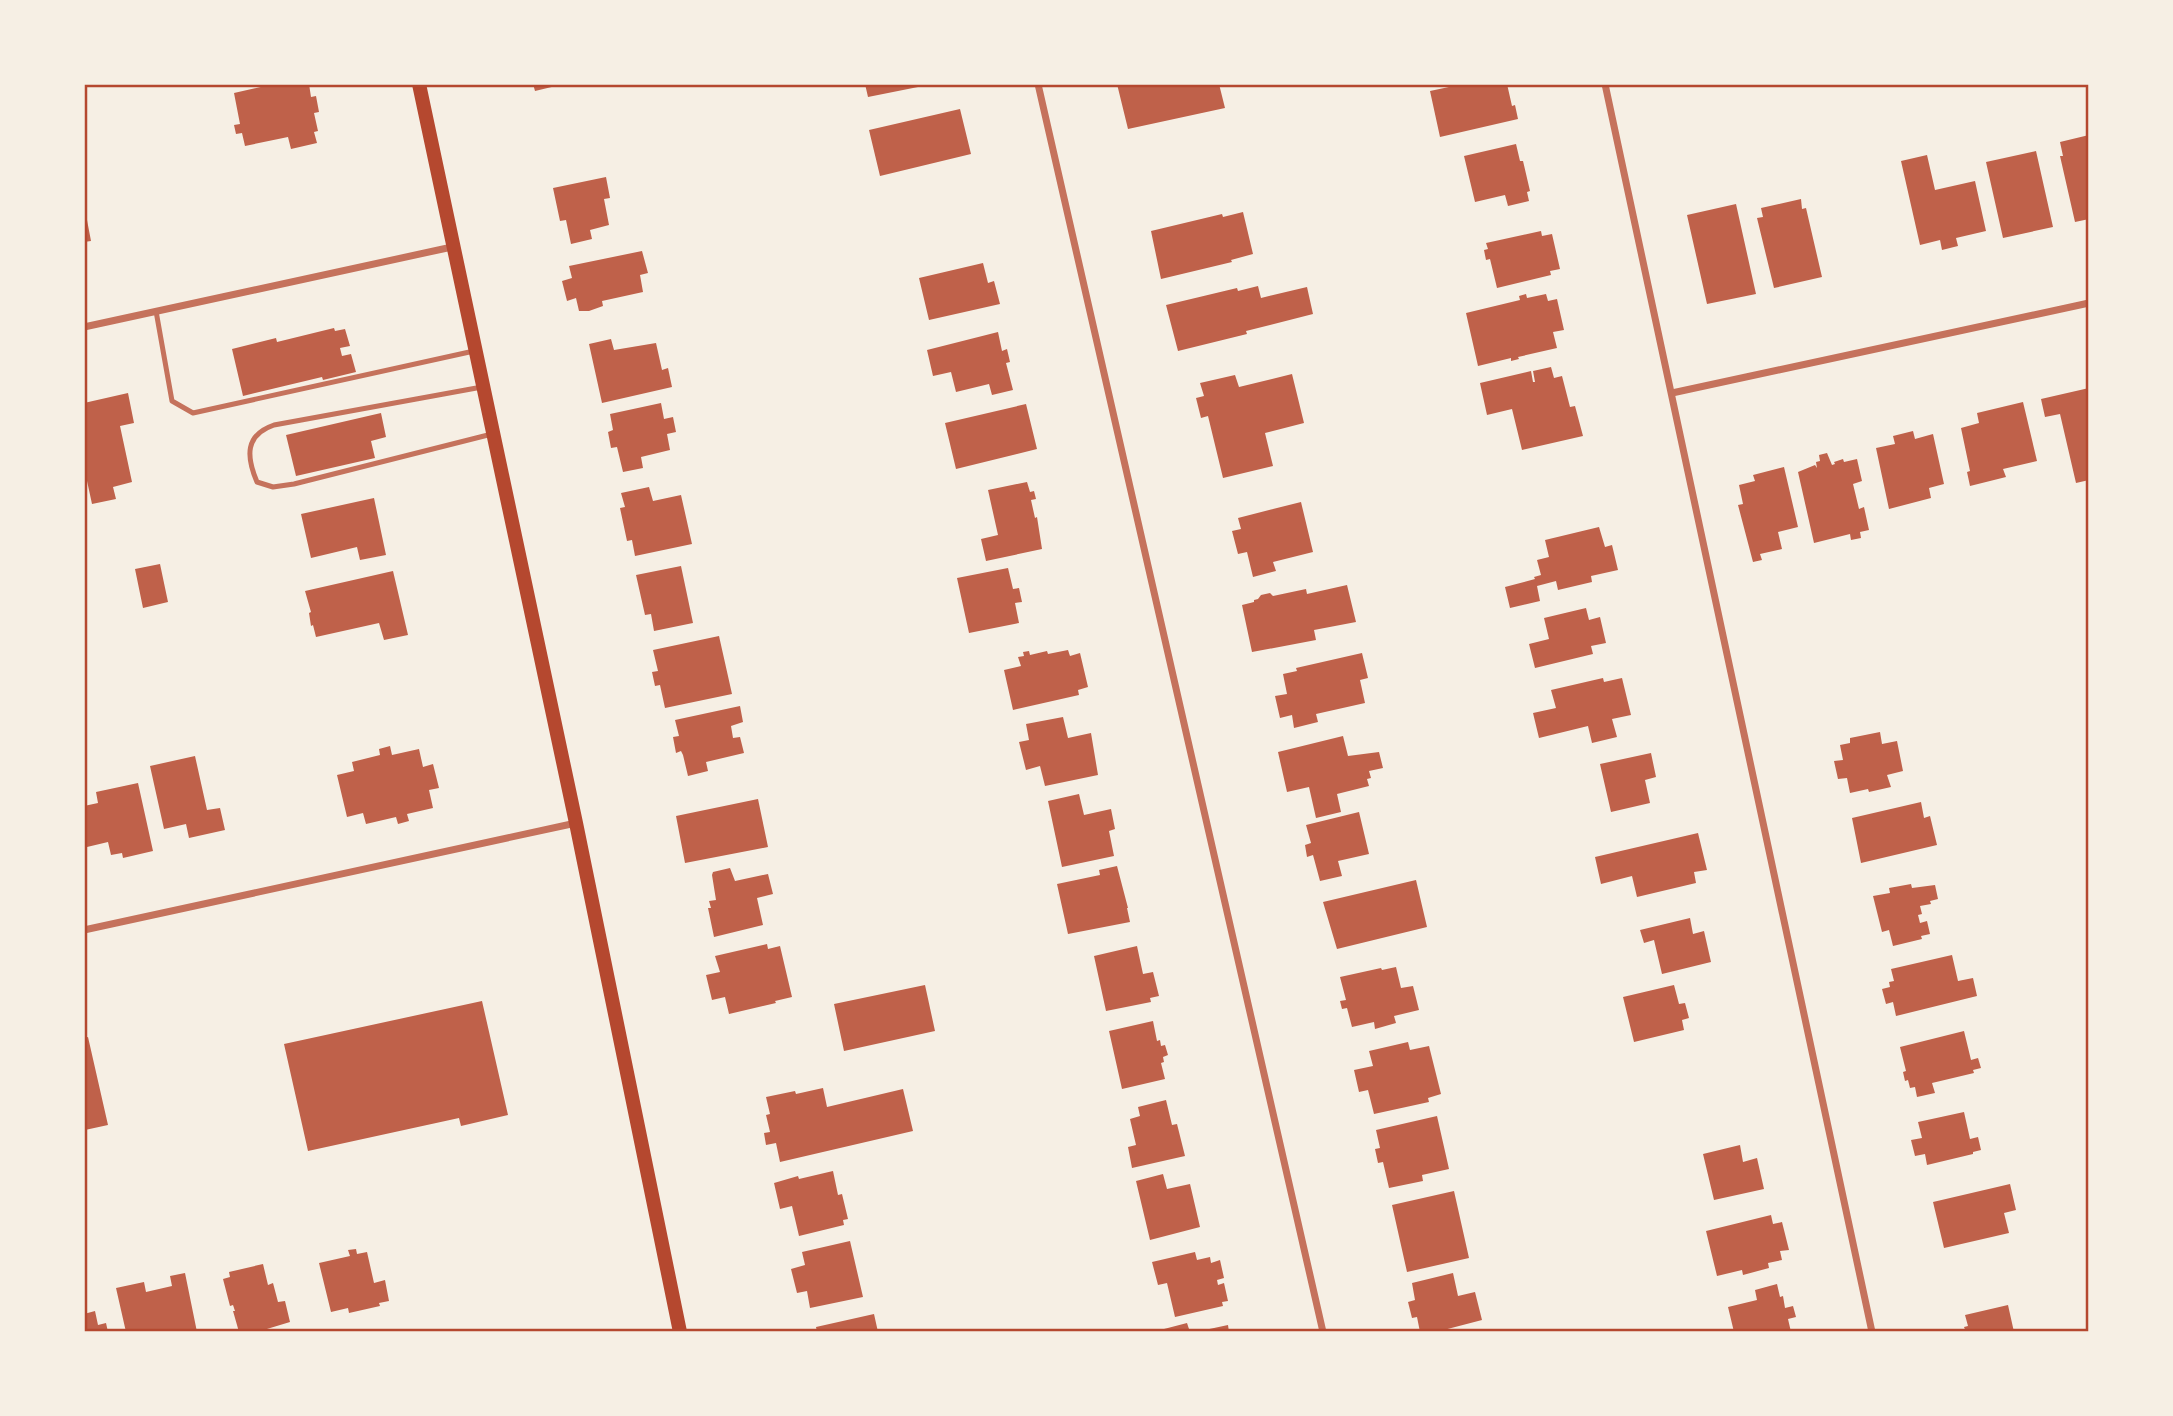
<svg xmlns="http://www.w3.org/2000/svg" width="2173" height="1416" font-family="Lato,sans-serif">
	<rect width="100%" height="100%" fill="#f6efe4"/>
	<!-- building -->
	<path fill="#bf614a" d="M274 84H309L311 97 316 96 319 112 314 113 318 131 314 132 317 143 291 149 288 137 245 146 242 133 236 134 234 125 240 124 234 93Z
		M533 84H560V85L535 91Z
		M865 84H928V85L868 97Z
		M1117 84H1219L1225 108 1128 129Z
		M1463 84H1507L1512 106 1515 105 1518 119 1440 137 1430 91Z
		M960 109 971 154 880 176 869 130Z
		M2089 135V219L2075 222 2060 156H2063L2060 142Z
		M1516 144 1520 161H1523L1530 191 1527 192 1529 201 1508 206 1505 195 1475 202 1464 156Z
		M2036 151 2053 227 2003 238 1986 162Z
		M1927 155 1935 190 1975 181 1986 231 1956 238 1958 246 1942 250 1940 240 1920 245 1901 161Z
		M606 177 610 198 604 199 609 225 590 230 592 239 571 244 566 220 560 221 553 188Z
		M1801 199 1802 209 1806 208 1822 277 1774 288 1757 218 1763 217 1761 208Z
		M1736 204 1756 294 1707 304 1687 215Z
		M1243 212 1253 254 1231 260 1232 262 1161 279 1151 231 1222 214 1223 217Z
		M84 220H87L91 241 84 242Z
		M1541 231 1542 236 1552 234 1560 269 1550 271 1551 275 1497 288 1490 259 1486 260 1484 250 1488 249 1486 243Z
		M642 251 648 273 640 275 643 292 602 301 603 306 589 311H579L576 298 567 301 562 281 572 278 569 266Z
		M983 263 988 283 994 281 1000 304 929 320 919 278Z
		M1258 286 1261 298 1307 287 1313 314 1246 331 1247 334 1178 351 1166 305 1237 288 1238 291Z
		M1526 294 1527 298 1546 294 1548 301 1557 299 1564 330 1553 332 1557 348 1518 357 1519 359 1511 361V358L1478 366 1466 313 1520 300 1519 296Z
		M334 328 335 331 345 329 350 346 340 348 342 356 351 354 356 372 323 380 322 377 243 396 232 349 276 338 277 342Z
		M998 332 1002 351 1007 349 1010 362 1006 363 1013 390 992 395 989 384 956 392 951 372 933 376 927 350Z
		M611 339 614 350 656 343 662 370 668 368 672 387 602 403 589 344Z
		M1551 367 1554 378 1562 376 1570 407 1575 406 1583 436 1522 450 1512 409 1487 415 1480 383 1531 371 1533 382H1535L1533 371Z
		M1292 374 1304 423 1265 433 1273 466 1223 478 1208 416 1201 418 1196 398 1204 396 1200 383 1235 375 1239 387Z
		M2089 388V480L2076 483 2060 414 2045 417 2041 399Z
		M128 393 134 423 120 426 132 482 113 487 116 499 92 504 84 467V403Z
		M2023 402 2037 461 2003 469 2006 477 1970 486 1967 472 1970 471 1961 428 1979 423 1977 413Z
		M661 403 664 419 673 417 676 432 667 434 670 450 641 457 643 468 623 472 617 447 611 448 608 432 613 430 610 414Z
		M1026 404 1037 449 956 469 945 423Z
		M381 413 386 437 371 441 375 458 296 476 286 435Z
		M1913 431 1915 439 1933 434 1944 484 1929 488 1931 498 1889 509 1876 448 1895 444 1893 436Z
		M1827 453 1832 465 1835 464 1834 462 1843 459 1844 462 1857 459 1862 481 1853 484 1859 509 1864 507 1869 530 1860 532 1861 538 1851 540 1850 534 1814 543 1798 472 1815 465 1817 468 1816 462 1820 461 1819 455Z
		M1784 467 1798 527 1778 532 1782 549 1760 554 1762 560 1753 562 1738 505 1743 504 1739 485 1755 481 1753 475Z
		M1027 482 1030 492 1034 491 1036 499 1031 500 1035 518 1037 517 1042 549 986 561 981 539 998 535 988 490Z
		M649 487 653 501 681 495 692 544 635 556 632 540 627 541 620 508 625 507 621 493Z
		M374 498 386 555 360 560 357 547 311 558 301 514Z
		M1301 502 1313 552 1273 562 1276 571 1253 577 1247 552 1238 554 1232 531 1241 529 1238 518Z
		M1599 527 1605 547 1612 545 1618 570 1591 576 1592 582 1558 590 1556 581 1537 586 1540 601 1510 608 1505 587 1535 579 1534 577 1541 575 1537 560 1549 557 1545 540Z
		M160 564 168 602 143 608 135 569Z
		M681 566 693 623 654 631 651 614 645 615 636 575Z
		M1008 568 1013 589 1019 588 1022 602 1015 603 1019 623 969 633 957 578Z
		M393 571 408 635 384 640 379 623 316 637 313 625 311 626 309 613 311 612 305 591Z
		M1347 585 1356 622 1314 630 1316 640 1252 652 1242 605 1254 602V600L1258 599 1261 595 1270 593 1273 596 1306 589 1307 594Z
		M1586 608 1589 620 1600 617 1606 643 1591 646 1593 654 1535 668 1529 644 1549 639 1544 618Z
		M719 636 732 694 665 708 660 685 655 686 652 672 658 671 653 650Z
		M1068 650 1070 656 1080 653 1088 687 1078 690 1079 695 1013 710 1004 670 1021 666 1018 657 1024 656 1023 652 1029 651 1030 655 1047 651 1048 654Z
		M1362 653 1368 678 1360 680 1365 703 1316 714 1318 722 1294 728 1292 715 1280 718 1275 696 1287 694 1283 674 1297 671 1296 668Z
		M1603 678 1604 682 1622 678 1631 715 1612 719 1617 737 1592 743 1588 726 1539 738 1533 713 1556 708 1551 690Z
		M740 706 743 722 731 726 733 738 740 737 744 753 706 762 708 771 688 776 683 755 681 751 676 753 673 737 679 736 675 720Z
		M1063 717 1068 738 1091 733 1098 775 1045 786 1040 766 1026 770 1019 742 1029 740 1026 724Z
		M1880 732 1882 744 1897 741 1903 771 1887 775 1891 787 1869 792 1868 789 1850 793 1847 778 1838 779 1834 761 1843 760 1840 745 1850 743V738Z
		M1343 736 1348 756 1379 752 1383 768 1369 771 1371 778 1367 779 1369 786 1337 794 1341 812 1316 818 1309 787 1287 792 1278 752Z
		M390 746 392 755 419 749 423 767 433 764 439 788 429 790 433 808 407 814 409 821 398 824 396 817 366 824 363 813 347 817 337 775 354 771 352 762 380 755 379 749Z
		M1651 753 1656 777 1645 780 1650 803 1611 812 1600 764Z
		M195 756 207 810 220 808 225 830 189 838 186 824 164 829 150 766Z
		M138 783 153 851 123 858 122 853 111 855 108 842 87 847 84 835V806L98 803 96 792Z
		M1079 794 1084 815 1111 809 1115 829 1109 831 1114 856 1062 867 1048 801Z
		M758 799 768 847 685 863 676 816Z
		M1921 802 1924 818 1930 816 1937 845 1861 863 1852 818Z
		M1359 812 1369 854 1338 861 1342 876 1320 881 1313 855 1307 857 1305 845 1311 843 1306 825Z
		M1698 833 1707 870 1694 872 1696 883 1637 897 1632 876 1601 884 1595 857Z
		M1117 866 1128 908H1127L1130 922 1068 934 1057 884 1100 875 1099 870Z
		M730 868 735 881 768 874 773 894 757 898 763 925 714 937 708 908H711L709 901 716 900 712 875 713 872Z
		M1416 880 1427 927 1337 949 1323 902Z
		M1911 884 1912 888 1935 885 1938 899 1930 901 1931 904 1920 906 1922 914 1918 915 1920 923 1927 921 1930 934 1921 936 1922 939 1893 946 1889 930 1882 932 1873 896 1890 893 1889 888Z
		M1690 918 1693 934 1704 931 1711 962 1662 974 1654 940 1644 943 1640 930Z
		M767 944 768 949 780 946 792 997 775 1001 776 1003 729 1014 725 997 712 1000 706 975 720 972 715 956Z
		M1137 946 1143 974 1153 972 1159 996 1150 998 1151 1002 1106 1011 1094 956Z
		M1952 955 1958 981 1973 978 1977 996 1896 1016 1893 1002 1886 1004 1882 989 1890 987 1889 982 1894 981 1891 969Z
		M1396 967 1401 988 1413 986 1419 1010 1394 1016 1396 1023 1375 1029 1374 1022 1352 1027 1347 1008 1342 1009 1340 1001 1346 1000 1340 977 1381 968 1382 970Z
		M925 985 935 1031 844 1051 834 1004Z
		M1674 985 1679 1004 1685 1003 1689 1018 1682 1020 1684 1030 1634 1042 1623 997Z
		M482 1001 508 1115 461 1126 459 1118 308 1151 284 1044Z
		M1153 1021 1157 1041 1160 1040 1161 1046 1165 1045 1168 1055 1163 1057 1164 1062 1161 1063 1165 1079 1122 1089 1109 1031Z
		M1964 1031 1971 1060 1978 1058 1981 1068 1973 1070 1974 1073 1932 1083 1935 1093 1917 1097 1915 1087 1910 1088 1908 1080 1905 1081 1903 1072 1906 1071 1900 1047Z
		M88 1037 108 1125 85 1130 84 1038Z
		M1408 1042 1410 1050 1429 1046 1441 1094 1428 1098 1429 1102 1374 1114 1368 1090 1359 1092 1354 1070 1373 1066 1369 1051Z
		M823 1088 827 1107 903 1089 913 1131 780 1162 776 1143 766 1145 764 1133 770 1132 766 1115 770 1114 766 1097 795 1091 796 1094Z
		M1166 1100 1172 1125 1177 1124 1185 1156 1132 1168 1128 1147 1136 1145 1130 1119 1140 1116 1138 1107Z
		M1964 1112 1970 1139 1978 1137 1981 1150 1973 1152V1154L1927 1165 1925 1154 1915 1156 1911 1140 1922 1138 1918 1122Z
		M1437 1116 1449 1169 1422 1175 1423 1181 1389 1188 1383 1162 1378 1163 1375 1149 1380 1148 1376 1130Z
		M1740 1145 1743 1162 1757 1158 1764 1189 1714 1200 1703 1154Z
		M833 1171 838 1195 842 1194 848 1219 843 1220 844 1225 799 1236 792 1206 780 1209 774 1183 798 1176 799 1179Z
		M1163 1174 1167 1189 1190 1184 1200 1227 1150 1240 1136 1181Z
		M2010 1184 2016 1210 2004 1213 2009 1233 1944 1248 1933 1202Z
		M1454 1191 1469 1258 1407 1272 1392 1205Z
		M1771 1215 1773 1224 1782 1222 1789 1250 1780 1251 1782 1260 1768 1263 1769 1268 1743 1275 1742 1270 1717 1276 1706 1231Z
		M850 1241 863 1297 810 1308 807 1291 797 1293 791 1269 805 1265 802 1252Z
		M356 1249 357 1254 367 1252 374 1283 385 1280 389 1301 379 1303 380 1306 349 1313 348 1308 331 1312 319 1263 350 1256 348 1250Z
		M1195 1252 1197 1260 1210 1257 1211 1263 1220 1260 1224 1278 1217 1280 1218 1285 1224 1283 1228 1301 1222 1302 1223 1306 1175 1317 1167 1283 1158 1285 1152 1262Z
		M263 1264 268 1285 273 1283 278 1302 285 1301 290 1322 257 1332H239L233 1311H235L233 1305 230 1306 223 1279 230 1277 229 1272Z
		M185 1273 197 1332H126L116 1288 144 1282 146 1292 172 1286 170 1276Z
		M1453 1273 1458 1296 1475 1292 1482 1320 1436 1332H1420L1417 1317 1412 1318 1408 1302 1415 1300 1412 1283Z
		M1777 1284 1780 1297 1783 1296 1785 1308 1793 1306 1796 1317 1788 1319 1791 1332H1734L1728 1307 1757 1300 1755 1290Z
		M2008 1305 2014 1332H1966L1964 1327 1968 1326 1965 1315Z
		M95 1311 98 1325 106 1323 108 1332H84V1314Z
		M874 1314 878 1332H817L816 1327Z
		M1187 1323 1190 1332H1165L1164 1329Z
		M1228 1325 1229 1332H1200V1331Z"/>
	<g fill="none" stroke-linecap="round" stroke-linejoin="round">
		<!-- service -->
		<path stroke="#c5725c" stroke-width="5" d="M156 311 172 401 193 413 474 351
			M482 387 274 425C245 435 246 456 257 482L273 487 294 484 492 434"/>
		<!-- minor -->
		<path stroke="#c5725c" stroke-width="7" d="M1038 84 1323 1332
			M1605 84 1872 1332
			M84 327 452 247
			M1672 393 2089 303
			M84 930 576 823"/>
		<!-- secondary -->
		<path stroke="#b5482f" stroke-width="14" d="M419 84 576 823 680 1332"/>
	</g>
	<!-- border -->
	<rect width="2173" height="1416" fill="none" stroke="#f6efe4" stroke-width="172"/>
	<rect x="86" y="86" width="2001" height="1244" fill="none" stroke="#b5482f" stroke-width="2.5"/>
</svg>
